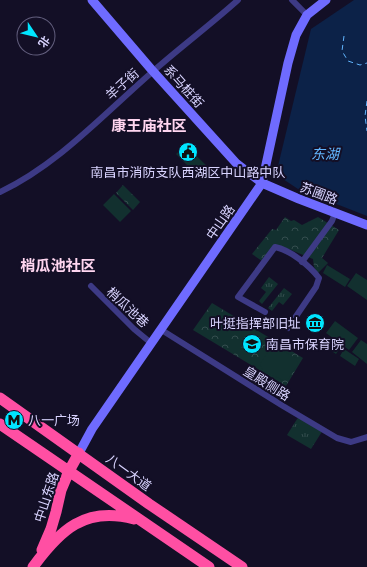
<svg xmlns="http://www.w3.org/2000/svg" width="367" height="567" font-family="Cabin,'Noto Sans SC',sans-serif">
	<defs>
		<pattern id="grass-tufts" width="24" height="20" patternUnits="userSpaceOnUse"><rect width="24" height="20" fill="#12302f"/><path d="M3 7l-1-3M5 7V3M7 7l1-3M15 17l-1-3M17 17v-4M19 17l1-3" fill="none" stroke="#344d4e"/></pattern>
		<pattern id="forest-crowns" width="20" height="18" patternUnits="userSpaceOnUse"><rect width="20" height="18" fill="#12302f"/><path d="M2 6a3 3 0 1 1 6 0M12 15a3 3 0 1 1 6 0" fill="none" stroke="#344d4e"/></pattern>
	</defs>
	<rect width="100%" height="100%" fill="#130f26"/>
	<!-- grass -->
	<path fill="url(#grass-tufts)" d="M269 277 278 284 262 304 259 301 266 292 261 288Z
		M284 288 292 294 283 305 279 302 272 311 268 308Z
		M299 416 323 430 311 449 287 435Z"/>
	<!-- forest -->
	<path fill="url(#forest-crowns)" d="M123 185 140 202 133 210 116 193Z
		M285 217 291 221 294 220 302 225 318 217 339 230 322 258 328 263 318 273 314 267 313 259 286 248 275 245 262 261 252 254 272 229 276 230Z
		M212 303 303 358 286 386 193 330Z"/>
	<!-- pitch -->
	<path fill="#12302f" d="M185 145 207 166 198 176 176 154Z
		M114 194 131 211 120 222 103 205Z
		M327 265 350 279 345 287 323 273Z
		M356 273 367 280V300L347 286Z
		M335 321 358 338 349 350 326 333Z
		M326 337 341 347 336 354 321 344Z
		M361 340 367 344V364L352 352Z
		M275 347 296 358 298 364 289 378 283 380 263 371 260 364 270 349Z
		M344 349 359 359 355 366 340 356Z"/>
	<!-- water -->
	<path fill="#0c2248" d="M354 0H367V216L298 189 283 179 278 166 311 29Z"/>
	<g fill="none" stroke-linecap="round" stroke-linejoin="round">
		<!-- ferry -->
		<path stroke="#62b6ff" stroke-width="1" stroke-dasharray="5 4" stroke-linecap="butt" d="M344 36 342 51 348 61 360 65 367 63
			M367 101 365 116 367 131"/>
		<!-- street -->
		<path stroke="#3d3a85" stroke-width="6" d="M292 0 307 15
			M0 192C56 166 103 115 150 74 178 49 209 26 238 0
			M302 262 332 221 335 213
			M91 286 134 329 151 343
			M265 312 238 297 275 247C290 250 309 265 319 278L316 287 288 328
			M160 329 283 406 337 438 351 442 367 437"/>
		<!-- secondary -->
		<path stroke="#6f6bff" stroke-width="9" d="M92 0 151 69 236 163 262 183 299 199 367 225
			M79 453 92 429 262 183 288 63 296 35 307 15 326 0"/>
		<!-- highway -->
		<path stroke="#ff4fa3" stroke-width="11" d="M0 398 149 504 242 567
			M0 424 209 567
			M42 550 51 529 56 512 61 490 69 471 79 453
			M33 567C60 530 85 506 134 519"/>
	</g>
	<!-- icons -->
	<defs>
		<g id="civic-disc" transform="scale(1)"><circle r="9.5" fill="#00e5ff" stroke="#130f26"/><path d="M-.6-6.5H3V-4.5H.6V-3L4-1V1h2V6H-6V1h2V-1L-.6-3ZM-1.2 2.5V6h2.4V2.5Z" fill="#111"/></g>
		<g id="museum-disc" transform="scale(1)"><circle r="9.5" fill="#00e5ff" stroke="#130f26"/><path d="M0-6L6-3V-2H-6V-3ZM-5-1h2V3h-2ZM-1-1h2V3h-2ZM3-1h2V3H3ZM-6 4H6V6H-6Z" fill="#111"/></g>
		<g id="school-disc" transform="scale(1)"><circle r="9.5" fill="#00e5ff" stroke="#130f26"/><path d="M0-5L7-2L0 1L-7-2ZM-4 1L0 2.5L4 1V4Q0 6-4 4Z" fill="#111"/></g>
		<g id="metro-disc" transform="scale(1)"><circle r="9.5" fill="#00e5ff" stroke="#130f26"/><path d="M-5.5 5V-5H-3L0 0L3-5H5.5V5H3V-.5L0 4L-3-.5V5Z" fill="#111"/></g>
	</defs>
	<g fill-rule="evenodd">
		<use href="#civic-disc" x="188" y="152"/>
		<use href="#museum-disc" x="315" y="323"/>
		<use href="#school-disc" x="252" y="344"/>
		<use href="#metro-disc" x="14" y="420"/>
	</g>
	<g text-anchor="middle" stroke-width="4" stroke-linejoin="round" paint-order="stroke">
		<!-- street labels -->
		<g font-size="13" fill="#d9d4ff" stroke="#130f26">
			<text transform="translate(122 84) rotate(-42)" y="5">羊子街</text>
			<text transform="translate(184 86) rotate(48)" y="5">系马桩街</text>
			<text transform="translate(319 193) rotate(21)" y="5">苏圃路</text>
			<text transform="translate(220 222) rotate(-55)" y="5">中山路</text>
			<text transform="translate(128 307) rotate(43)" y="5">梢瓜池巷</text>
			<text transform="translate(267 383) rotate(32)" y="5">皇殿侧路</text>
			<text transform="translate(129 472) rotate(36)" y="5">八一大道</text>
			<text transform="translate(46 497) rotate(-72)" y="5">中山东路</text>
		</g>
		<!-- poi labels -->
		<g font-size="13" fill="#d9d4ff" stroke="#130f26" text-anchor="start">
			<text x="188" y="177" text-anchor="middle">南昌市消防支队西湖区中山路中队</text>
			<text x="301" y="328" text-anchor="end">叶挺指挥部旧址</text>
			<text x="266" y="349">南昌市保育院</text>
			<text x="28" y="425">八一广场</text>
		</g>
		<!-- water labels -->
		<g font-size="14" font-style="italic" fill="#62b6ff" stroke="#130f26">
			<text x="325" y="159">东湖</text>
		</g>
		<!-- quarter labels -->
		<g font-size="15" font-weight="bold" fill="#ffd6f0" stroke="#130f26">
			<text x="149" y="131">康王庙社区</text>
			<text x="58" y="271">梢瓜池社区</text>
		</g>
	</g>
	<!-- north arrow -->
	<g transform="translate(36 36) rotate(125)"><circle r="19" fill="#130f26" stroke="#625e7d"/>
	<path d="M0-3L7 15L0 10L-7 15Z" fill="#00e5ff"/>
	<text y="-6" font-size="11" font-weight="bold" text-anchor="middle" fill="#d9d4ff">北</text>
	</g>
</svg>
